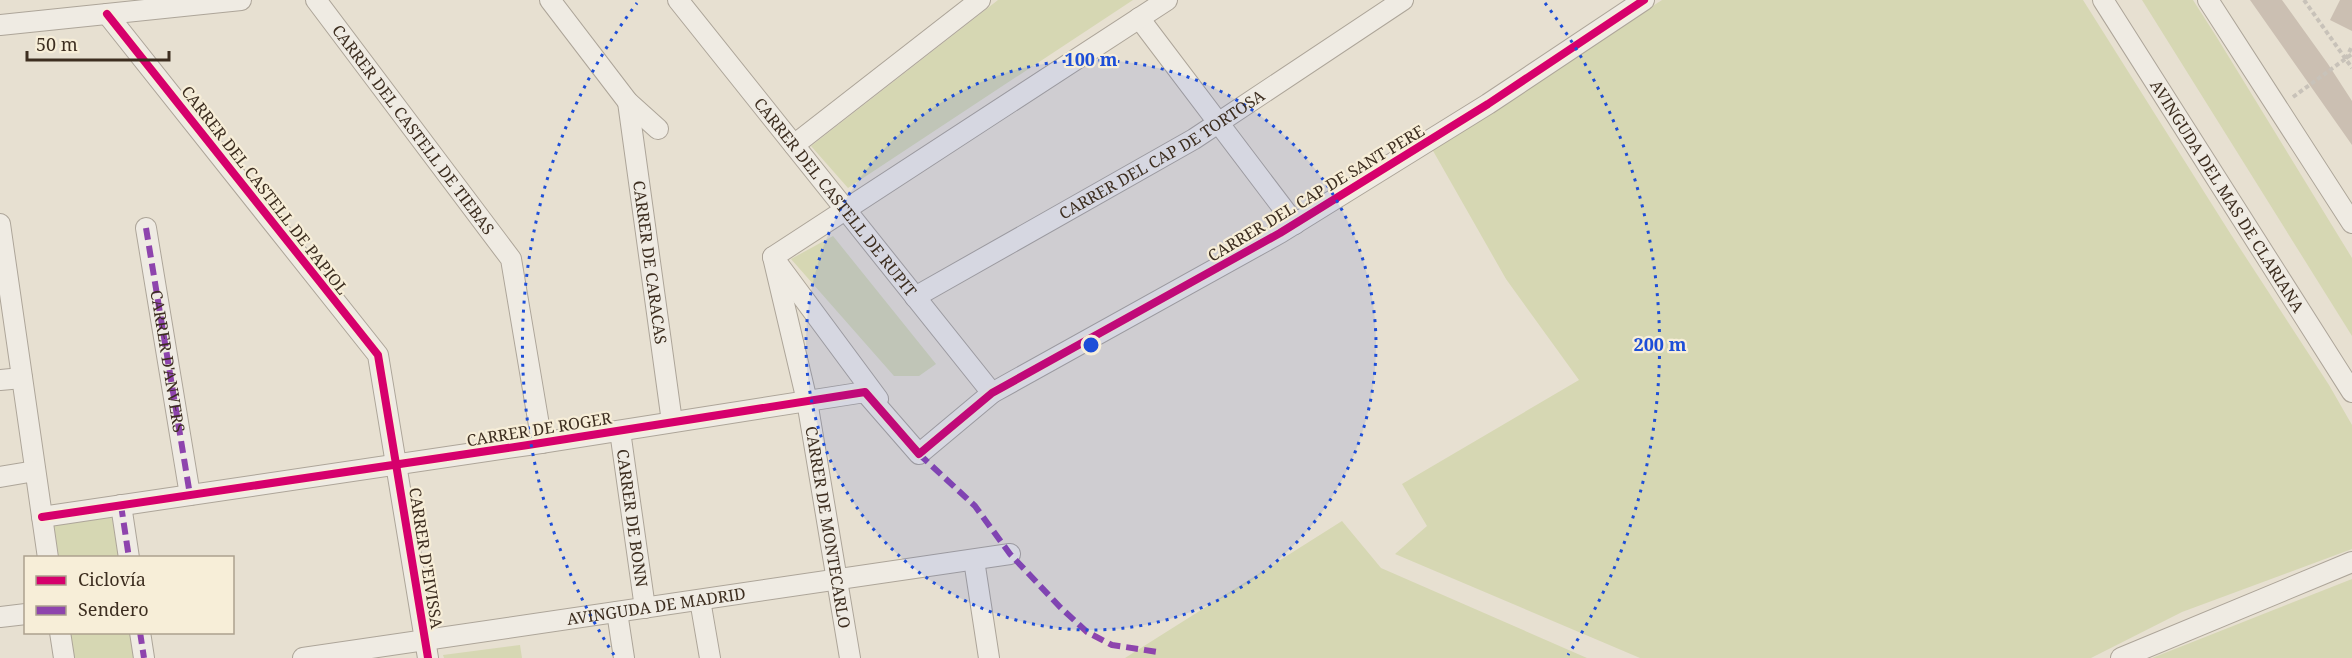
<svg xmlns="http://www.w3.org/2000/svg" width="2352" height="658" font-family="'Noto Serif',serif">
	<rect width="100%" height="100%" fill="#e7e0d1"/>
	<!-- green -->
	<path fill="#d6d7b3" d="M998 0H1133L848 188 811 146Z
		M1662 0H2083L2230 233 2329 385 2352 425V549L2182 612 2091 658H1640L1395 554 1427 526 1402 484 1579 380 1506 279 1432 149Z
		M2142 0H2193L2216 36 2352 258V336Z
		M833 236 936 364 919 376H894L791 259Z
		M115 517 121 557H57L52 526Z
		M1342 521 1381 568 1587 658H1125Z
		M2352 579V658H2152Z
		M69 633H132L135 658H74Z
		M520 645 522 658H444L443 655Z"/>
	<!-- building -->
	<path fill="#cbbfb2" d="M2250 0H2282L2328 64 2352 101V145Z
		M2340 0H2352V31L2330 20Z"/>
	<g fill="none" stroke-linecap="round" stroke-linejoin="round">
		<!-- minor casing -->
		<g stroke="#ada599" stroke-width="22">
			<g id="minor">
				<path id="s1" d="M316 0 511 259 542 443"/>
				<path d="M550 0 628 102 658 129"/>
				<path id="s2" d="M678 0 992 393"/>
				<path id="s3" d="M2103 0 2352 392"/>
				<path d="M2208 0 2352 223"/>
				<path d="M107 14 378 355 428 658"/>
				<path d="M1139 18 1295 224"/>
				<path d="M0 25 241 0"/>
				<path id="s4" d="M628 102 672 422"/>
				<path d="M794 145 980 0"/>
				<path d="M0 224 48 558"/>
				<path d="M146 228 190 495"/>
				<path d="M773 257 1167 0"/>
				<path id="s5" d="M773 257 807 401 850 658"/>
				<path d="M778 264 878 399"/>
				<path id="s6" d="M915 297 1194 139 1403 0"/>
				<path d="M0 380 22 378"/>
				<path id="s7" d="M620 431 645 608"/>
				<path d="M0 477 35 471"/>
				<path d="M121 505 129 558"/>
				<path d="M42 517 528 445 865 392 919 454 992 393 1280 233 1488 104 1644 0"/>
				<path d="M974 560 989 658"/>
				<path d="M700 600 710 658"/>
				<path d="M617 612 624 658"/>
				<path d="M0 617 26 614"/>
				<path d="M60 632 64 658"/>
				<path d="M140 632 144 658"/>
				<path id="s8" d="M303 658 1010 554"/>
				<path d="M2121 658 2352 562"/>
			</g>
		</g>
		<!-- path -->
		<path stroke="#c8c2b9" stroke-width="4" stroke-dasharray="4.5 3" stroke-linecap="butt" d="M2304 0 2352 68
			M2346 59 2352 46
			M2293 97 2352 54"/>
		<!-- minor -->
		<use href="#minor" stroke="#efebe3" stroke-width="20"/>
		<!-- quiet -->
		<g stroke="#8e44ad" stroke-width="6" stroke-dasharray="12 6" stroke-linecap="butt">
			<path id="s9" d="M146 228 190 495"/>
			<path d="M919 454 975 506 1010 554 1060 607 1087 632 1112 645 1158 652"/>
			<path d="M121 505 129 558"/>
			<path d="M140 632 144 658"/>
		</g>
		<!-- cycleway casing -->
		<g stroke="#f7eed8" stroke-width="11">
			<path id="cycleway" d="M107 14 378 355 428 658
				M42 517 528 445 865 392 919 454 992 393 1280 233 1488 104 1644 0"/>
		</g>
		<!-- cycleway -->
		<use href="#cycleway" stroke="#d6006c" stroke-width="8"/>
	</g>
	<!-- distance rings -->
	<circle cx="1091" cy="345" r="285" fill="#1d4ed8" fill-opacity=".12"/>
	<g fill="none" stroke="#1d4ed8" stroke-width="3" stroke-dasharray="3 6">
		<circle cx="1091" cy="345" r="285"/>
		<path d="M614 655A569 569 0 0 1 637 3M1545 3A569 569 0 0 1 1568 655"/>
	</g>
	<g text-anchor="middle" stroke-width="4.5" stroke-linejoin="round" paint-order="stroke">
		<!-- street labels -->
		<g font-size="16" fill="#3d2e20" stroke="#f7eed8">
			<text dy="6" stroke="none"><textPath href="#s1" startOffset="162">CARRER DEL CASTELL DE TIEBAS</textPath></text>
			<text dy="6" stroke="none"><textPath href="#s6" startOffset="285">CARRER DEL CAP DE TORTOSA</textPath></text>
			<text transform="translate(265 190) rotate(52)" y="6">CARRER DEL CASTELL DE PAPIOL</text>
			<text transform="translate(1316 193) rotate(-31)" y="6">CARRER DEL CAP DE SANT PERE</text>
			<text dy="6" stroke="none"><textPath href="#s3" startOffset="232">AVINGUDA DEL MAS DE CLARIANA</textPath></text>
			<text dy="6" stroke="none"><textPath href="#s2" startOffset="252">CARRER DEL CASTELL DE RUPIT</textPath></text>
			<text dy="6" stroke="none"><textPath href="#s4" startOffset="162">CARRER DE CARACAS</textPath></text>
			<text dy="6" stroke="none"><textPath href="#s9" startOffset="135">CARRER D'ANVERS</textPath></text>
			<text transform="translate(539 429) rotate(-9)" y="6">CARRER DE ROGER</text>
			<text dy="6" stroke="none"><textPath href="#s7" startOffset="88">CARRER DE BONN</textPath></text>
			<text dy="6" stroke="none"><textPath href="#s5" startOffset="276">CARRER DE MONTECARLO</textPath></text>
			<text transform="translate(426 558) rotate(81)" y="6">CARRER D'EIVISSA</text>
			<text dy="6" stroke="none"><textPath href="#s8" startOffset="357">AVINGUDA DE MADRID</textPath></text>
		</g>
	</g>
	<circle cx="1091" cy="345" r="9" fill="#1d4ed8" stroke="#f7eed8" stroke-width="3"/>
	<g font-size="18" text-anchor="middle" font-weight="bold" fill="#1d4ed8" stroke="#f7eed8" stroke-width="4.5" stroke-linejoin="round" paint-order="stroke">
		<text x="1091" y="66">100 m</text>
		<text x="1660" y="351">200 m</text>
	</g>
	<!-- legend -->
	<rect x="24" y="556" width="210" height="78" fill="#f7eed8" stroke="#ada18e" stroke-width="1.5"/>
	<rect x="36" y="576" width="30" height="9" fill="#d6006c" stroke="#ada18e" stroke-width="1.5"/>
	<text x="78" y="586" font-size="18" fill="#3d2e20">Ciclovía</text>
	<rect x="36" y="606" width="30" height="9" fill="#8e44ad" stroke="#ada18e" stroke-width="1.5"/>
	<text x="78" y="616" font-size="18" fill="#3d2e20">Sendero</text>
	<!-- scale -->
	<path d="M27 51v9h142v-9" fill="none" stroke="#3d2e20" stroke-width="3"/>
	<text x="36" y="51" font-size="18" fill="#3d2e20" stroke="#f7eed8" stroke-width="4.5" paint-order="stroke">50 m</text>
</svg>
